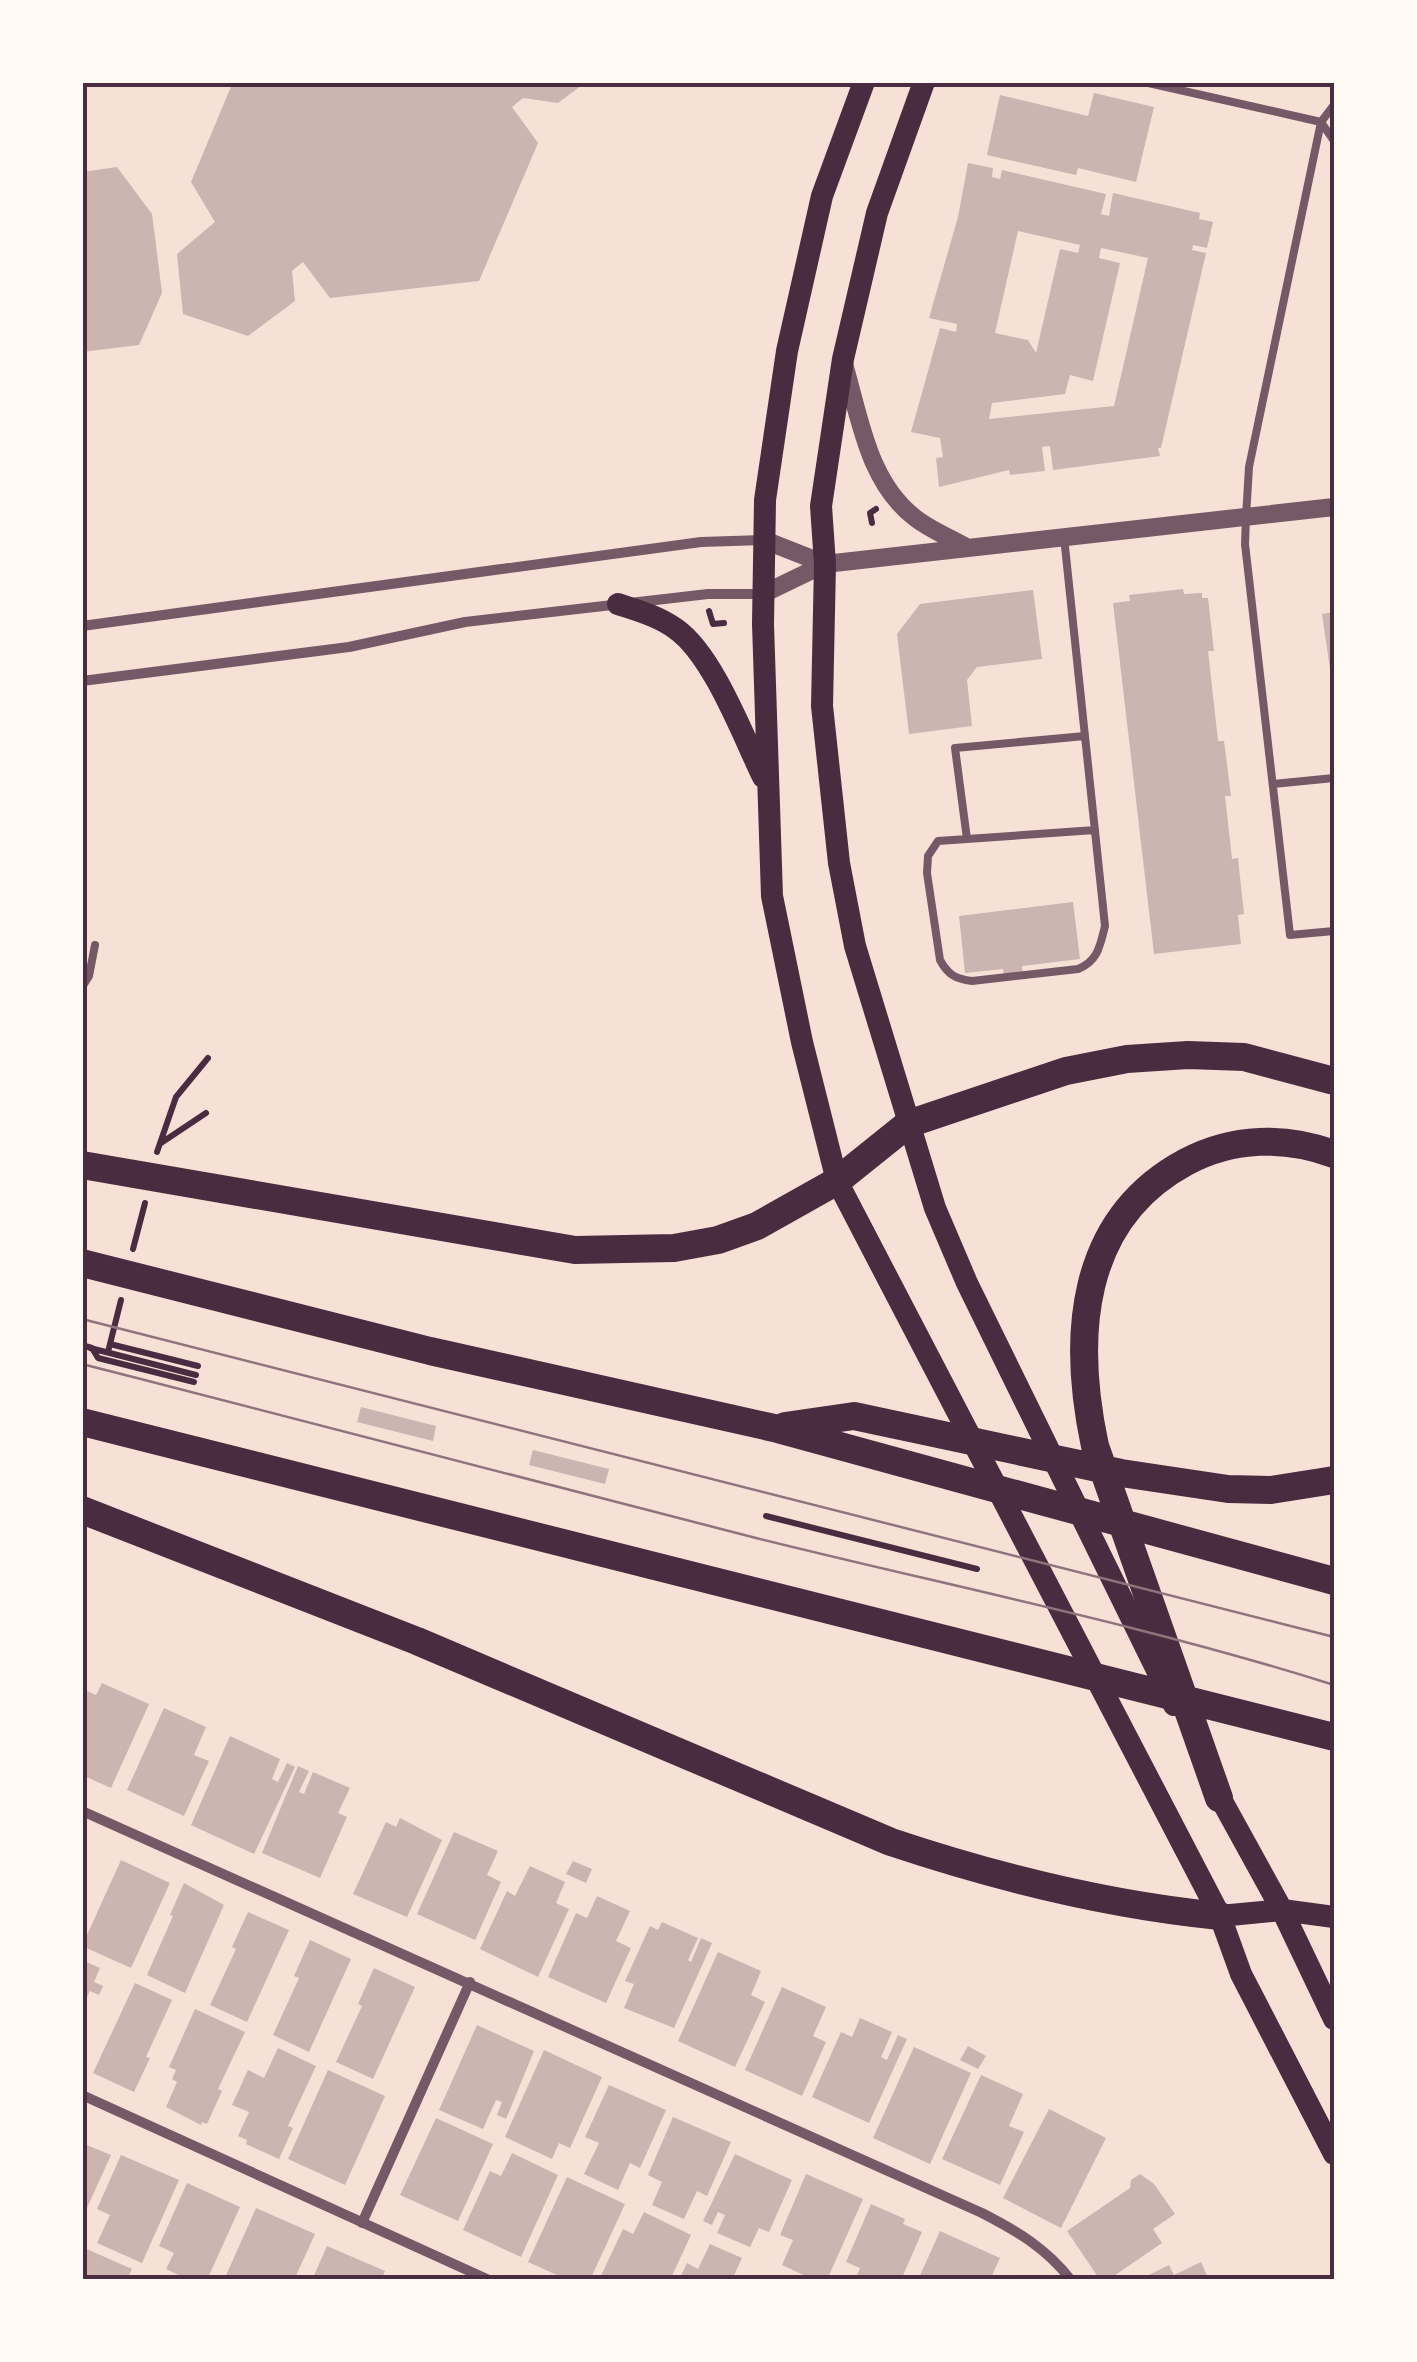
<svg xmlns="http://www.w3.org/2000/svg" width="1417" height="2362" font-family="Inter,sans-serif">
	<rect width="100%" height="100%" fill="#f7e1d7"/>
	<!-- building -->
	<path fill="#ccb4b1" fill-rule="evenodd" d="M233 82H586L558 103 523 98 512 107 538 143 479 281 330 298 303 262 292 271 295 301 248 336 183 314 177 254 215 222 191 182Z
		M1094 93 1154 107 1136 182 1078 168 1076 175 987 155 1000 95 1088 116Z
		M968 163 993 168 992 177 1000 179 1002 170 1106 194 1101 214 1109 216 1113 193 1200 213 1199 219 1213 222 1207 248 1193 245 1192 250 1206 253 1161 448H1158L1160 456 1053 470 1050 446 1042 447 1045 471 1010 475 1009 470 939 487 936 458 943 457 940 438 911 432 940 328 956 332 957 324 929 318 958 217ZM1018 231 1080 245 1078 253 1060 249 1036 353 1028 340 995 333ZM1101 248 1148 258 1114 406 989 419 992 403 1065 394 1070 375 1093 381 1120 263 1099 258Z
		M117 167 152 214 162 293 139 345 82 352V172Z
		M1183 589 1184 594 1202 593V598H1208L1214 651H1208L1218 741H1224L1231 796H1225L1232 859 1238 858 1244 914 1238 915 1241 944 1154 954 1113 603 1130 601 1129 595Z
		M1033 590 1042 659 977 667 967 680 972 726 909 734 897 634 920 604Z
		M1334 612V675L1331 676 1322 614Z
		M1073 902 1080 959 1022 966 1023 974 1004 976 1003 969 965 973 959 916Z
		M361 1407 436 1426 433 1441 357 1422Z
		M533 1450 609 1469 605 1484 529 1465Z
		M102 1683 149 1704 111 1788 82 1775V1689L96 1695Z
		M164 1708 206 1727 194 1755 209 1761 184 1816 127 1790Z
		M230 1736 280 1759 272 1779 278 1782 287 1763 295 1767 254 1854 191 1825Z
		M298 1766 309 1771 299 1792 304 1794 313 1772 350 1788 338 1813 347 1817 320 1878 262 1853Z
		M400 1818 442 1840 407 1917 353 1894 386 1822 396 1827Z
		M454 1832 498 1851 487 1875 501 1882 475 1940 417 1914Z
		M121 1860 170 1883 131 1968 82 1946Z
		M573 1861 592 1869 586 1883 566 1874Z
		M530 1866 565 1882 556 1903 569 1909 538 1977 480 1949 507 1891 515 1896Z
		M184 1883 224 1905 185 1993 147 1975 173 1916 170 1915Z
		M597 1896 630 1911 616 1941 631 1948 606 2003 548 1977 576 1913 587 1918Z
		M248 1912 289 1930 247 2022 210 2005 236 1949 232 1947Z
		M662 1922 698 1938 688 1960 691 1962 701 1938 712 1943 674 2028 624 2008 634 1984 625 1981 650 1926 658 1930Z
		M310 1940 351 1959 309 2052 273 2035 299 1978 294 1976Z
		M718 1952 761 1971 751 1995 765 2002 735 2067 678 2041Z
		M82 1960 100 1968 94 1982 103 1986 99 1995 90 1991 82 2007Z
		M374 1968 415 1987 373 2079 336 2062 362 2006 358 2004Z
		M135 1983 172 2000 146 2057 150 2058 134 2092 93 2073Z
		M782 1987 826 2007 813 2036 826 2042 802 2096 745 2070Z
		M195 2009 245 2032 218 2089 222 2091 207 2124 202 2122 201 2125 166 2107 177 2082 172 2079 176 2070 169 2067Z
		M860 2018 892 2032 881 2057 887 2060 898 2035 907 2039 869 2123 812 2097 841 2032 852 2037Z
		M477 2025 534 2051 506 2119 497 2115 502 2102 496 2100 483 2129 439 2110Z
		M968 2046 986 2056 978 2069 960 2060Z
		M914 2047 971 2073 930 2164 873 2138Z
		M278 2048 316 2066 288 2126 293 2128 279 2159 246 2144 247 2140 238 2136 249 2112 232 2105 248 2070 264 2078Z
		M544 2050 602 2077 570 2148 559 2143 552 2159 505 2137Z
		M328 2070 385 2096 345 2185 288 2159Z
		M981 2075 1023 2094 1009 2126 1024 2132 1000 2185 942 2159Z
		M609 2085 666 2110 640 2168 630 2163 618 2190 584 2174 599 2143 585 2137Z
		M1049 2109 1106 2138 1061 2228 1003 2198Z
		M673 2117 731 2142 707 2196 697 2191 684 2219 652 2205 662 2182 648 2175Z
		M436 2118 493 2144 458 2221 400 2195Z
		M82 2143 111 2155 86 2210 82 2209Z
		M512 2153 558 2175 521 2257 463 2230 490 2171 501 2176Z
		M735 2154 792 2180 769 2232 759 2228 750 2247 717 2233 725 2215 718 2212 712 2225 703 2221Z
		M121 2155 179 2180 142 2263 97 2243 110 2215 97 2209Z
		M806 2174 863 2199 827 2280H814L782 2265 793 2240 780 2235Z
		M1140 2174 1154 2184 1175 2214 1153 2229 1162 2243 1108 2280H1100L1067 2231 1130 2188 1131 2180Z
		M567 2177 625 2204 590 2280H568L528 2262Z
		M187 2183 240 2207 207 2280H189L166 2269 174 2253 159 2246Z
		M871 2204 905 2219 903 2224 922 2232 901 2280H855L860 2268 846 2262Z
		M256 2208 315 2234 294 2280H224Z
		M644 2212 691 2235 670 2280H599L623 2229 633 2234Z
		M940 2231 1000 2258 990 2280H918Z
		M710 2244 742 2258 732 2280H679L687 2263 698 2269Z
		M327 2246 385 2271 381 2280H312Z
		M82 2247 132 2269 127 2280H82Z
		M1201 2262 1209 2280H1139L1169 2265 1174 2275Z"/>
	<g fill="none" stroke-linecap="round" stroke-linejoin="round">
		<!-- path -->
		<path stroke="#4a2c40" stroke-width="6" d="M872 523 870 513 876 509
			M709 611 713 624 724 623
			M161 1143 206 1113
			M157 1152 176 1097 208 1058
			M133 1249 145 1203
			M110 1344 198 1366
			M85 1346 92 1348 98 1358 194 1382
			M90 1348 196 1375
			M108 1352 121 1300
			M766 1516 977 1569"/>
		<!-- service -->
		<path stroke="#755966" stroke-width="8" d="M1144 82 1321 122 1334 105
			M1321 122 1249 467 1246 517 1245 544 1290 935 1334 931
			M1321 122 1334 141
			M1085 736 955 748 967 839 1095 830
			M1273 784 1334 778
			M967 839 938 841 928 856 927 873 940 960C948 975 956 979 972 981L1078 969C1098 961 1100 946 1105 926L1064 537
			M82 987 89 976 95 945"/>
		<!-- minor -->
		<path stroke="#755966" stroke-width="10" d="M82 626 701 542 763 540
			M82 681 349 647 465 622 708 594H763
			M82 1811 982 2213C1017 2231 1046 2248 1071 2280
			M82 2095 489 2280
			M362 2223 470 1982"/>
		<!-- tertiary -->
		<path stroke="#755966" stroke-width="18" d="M844 364C860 418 868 481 914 517 930 530 951 538 968 548
			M764 540 825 564
			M763 594 825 564 1334 507"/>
		<!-- primary -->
		<path stroke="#4a2c40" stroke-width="22" d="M864 82 822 196 787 351 765 500 763 624 772 896 802 1042 837 1181 1220 1916 1241 1974 1334 2154
			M924 82 877 213 843 359 821 506 825 564 822 706 839 863 855 946 935 1208 967 1283 1174 1705
			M618 604C639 611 658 616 676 629 713 655 743 736 763 777
			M1212 1783 1282 1910 1334 2019
			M1220 1916 1282 1910 1334 1917"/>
		<!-- motorway -->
		<path stroke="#4a2c40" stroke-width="28" d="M82 1165 575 1250 674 1248 718 1240 757 1226 837 1181 908 1124 1066 1071 1127 1059 1188 1055 1244 1057 1334 1081
			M82 1263 430 1351 774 1428 1334 1581
			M82 1422 1334 1737
			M785 1426 854 1416 1121 1473 1228 1489 1271 1490 1334 1480
			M82 1510 417 1641 891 1842C999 1878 1106 1905 1220 1916
			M1219 1798 1095 1446C1072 1338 1078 1220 1186 1162 1233 1137 1285 1136 1334 1154"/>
		<!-- tram -->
		<path stroke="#8f747c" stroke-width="2.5" d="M82 1319 1334 1637
			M82 1364C307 1421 531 1482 756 1538 949 1586 1145 1625 1334 1685"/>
	</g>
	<!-- border -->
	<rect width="1417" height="2362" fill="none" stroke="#fffaf5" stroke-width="170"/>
	<rect x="85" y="85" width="1247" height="2192" fill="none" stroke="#4a2c40" stroke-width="4"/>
</svg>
